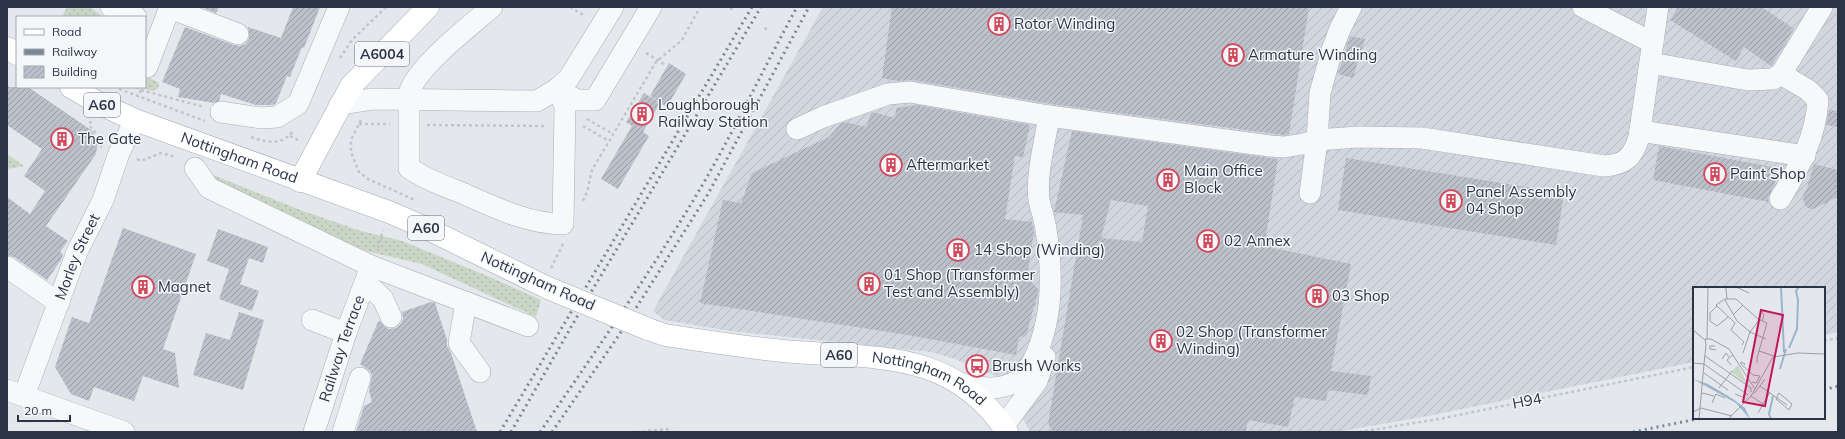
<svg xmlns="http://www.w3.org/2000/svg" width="1845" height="439" font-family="Mulish,sans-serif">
	<defs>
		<pattern id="industrial-furrows" width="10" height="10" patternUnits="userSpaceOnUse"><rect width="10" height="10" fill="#d2d6de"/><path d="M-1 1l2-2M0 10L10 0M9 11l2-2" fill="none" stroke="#b4b8c0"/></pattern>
		<pattern id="grass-dots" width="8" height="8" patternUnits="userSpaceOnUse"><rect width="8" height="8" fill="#c9d6c5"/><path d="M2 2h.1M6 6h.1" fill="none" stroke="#adb8ab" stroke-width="1.8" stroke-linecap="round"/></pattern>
		<pattern id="building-hatch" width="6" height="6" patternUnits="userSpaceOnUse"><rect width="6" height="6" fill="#bbc0ca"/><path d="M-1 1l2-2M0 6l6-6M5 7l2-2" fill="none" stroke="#989da6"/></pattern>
	</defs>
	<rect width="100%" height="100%" fill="#e4e7ec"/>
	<!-- industrial -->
	<path fill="url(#industrial-furrows)" d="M823 7H1838V332L1824 335V288H1694V362L1428 416 1336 432H1030L1001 378 955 359 931 352 730 331 664 320 653 311Z"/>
	<!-- grass -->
	<path fill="url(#grass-dots)" d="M67 7H90L103 17H62Z
		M145 76 158 82 159 86 157 89 152 91 140 87H145Z
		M7 154 24 166 7 169Z
		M203 171 303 211 361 231 402 241 492 278 541 300 536 317 422 264 366 251 342 242 206 180Z"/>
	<!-- building -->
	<path fill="url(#building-hatch)" fill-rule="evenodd" d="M201 7H219L216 13Z
		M293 7H320L304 48 302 47 290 77 287 76 276 103 273 105H256L221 94 219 101 214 103 178 97 180 89 162 82 185 27 234 45 240 46 245 44 249 39 248 27 281 38Z
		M892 7H1309L1289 134 1283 135 1051 104 912 80 898 81 882 78Z
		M1678 7H1762L1794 29 1771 66 1744 47 1736 61 1670 20Z
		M1350 36 1365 39 1353 78 1338 74Z
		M669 63 686 74 667 107 650 96Z
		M7 87H28L91 130 98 142 96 154 46 226 68 241 60 252 63 254 61 260 47 280 14 257 7 255V197L30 214 45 191 24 176 42 149 7 125Z
		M644 93 660 103 643 132 649 136 618 189 601 179 632 126 626 122Z
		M917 105 1030 125 1023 157 1015 156 1005 219 1032 222 1034 232 1027 277 1038 289V293L1026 336 1019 337 1016 355 908 335 700 303 723 200 741 203 752 173 829 137 840 124 844 122 866 127 871 113 873 112 895 118 896 108Z
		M1829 110 1838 111V127L1826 125Z
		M1072 131 1278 159 1266 235 1274 239 1273 248 1351 264 1331 371 1371 376 1368 395 1328 390 1326 401 1295 397 1288 427 1248 420 1246 432H1053L1048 424 1083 215 1054 212ZM1111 200 1148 206 1142 242 1101 238Z
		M1659 146 1778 168 1775 183 1768 198 1769 202 1653 180Z
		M1346 158 1564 193 1556 245 1338 210Z
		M1814 164 1838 170V197L1813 209 1806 207 1802 197 1807 188Z
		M123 228 196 254 163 349 175 353 179 388 143 376 134 401 94 387 89 401 71 394 55 367 72 317 89 323Z
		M218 229 268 247 263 263 249 258 240 284 259 291 252 311 219 299 229 269 207 261Z
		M431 302 435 303 447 340V346L451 353 477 432H356L364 406 372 402 369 391 372 375 369 370 360 364 378 322 380 321 384 326 389 329 396 328 401 324 403 318 402 312Z
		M239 312 264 320 243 390 193 375 206 333 230 340Z"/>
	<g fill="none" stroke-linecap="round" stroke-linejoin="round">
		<!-- minor casing -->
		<g stroke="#a9aeb7" stroke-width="22">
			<g id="minor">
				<path d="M111 7 136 17"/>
				<path d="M492 7C471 25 414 69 409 94V168C425 179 444 186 462 193 494 207 528 224 563 224L565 106 557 89"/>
				<path d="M1583 7 1653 43"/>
				<path d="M170 8 238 34"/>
				<path d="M1650 63 1748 80 1773 79 1781 74 1822 7"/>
				<path d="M147 67 170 7"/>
				<path d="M557 89 577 100H595L651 7"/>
				<path d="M340 104 373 99 537 101 557 89 569 78 613 7"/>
				<path d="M221 112 261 118 277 117 298 104 339 7"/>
				<path d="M797 129 823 117 888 94 910 92 1049 116 1270 146 1284 147 1303 144 1317 140 1358 137 1422 138 1604 166C1625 165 1633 157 1639 137L1658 7"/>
				<path d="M1640 131 1805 156"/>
				<path d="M195 168 209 188 371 266 528 326"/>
				<path d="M1310 193 1317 140 1320 93 1332 50 1340 29 1351 7"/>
				<path d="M1780 199C1799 168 1816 137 1818 100L1808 90 1781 74"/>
				<path d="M7 267 59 303"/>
				<path d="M366 283 383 299 391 317"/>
				<path d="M466 302 459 343 480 372"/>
				<path d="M312 320 346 333"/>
				<path d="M959 383C978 388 1001 392 1018 380 1025 376 1029 367 1033 361 1053 321 1053 273 1046 230 1045 220 1041 210 1039 200 1036 172 1045 143 1049 116"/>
				<path d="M7 390 124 432"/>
				<path id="s1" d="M24 396 77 252 103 200 119 153 135 120"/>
				<path d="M1003 427 1037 381 1045 357"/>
				<path id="s2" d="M314 432 346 333 371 266"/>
				<path d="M343 432 360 378"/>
			</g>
		</g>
		<!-- major casing -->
		<g stroke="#a3abb8" stroke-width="23">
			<g id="major">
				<path d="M7 48 17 54"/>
				<path id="s3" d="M71 87 100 104 135 120 389 212 426 228 548 288"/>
				<path d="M300 181 351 86 428 7"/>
				<path id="s4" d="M648 329 665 335C704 341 743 347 783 351 871 359 952 347 1007 432"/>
			</g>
		</g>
		<!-- path -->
		<path stroke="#c2c5cb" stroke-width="2.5" stroke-dasharray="3 3" stroke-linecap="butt" d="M570 7 585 16
			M731 10 732 7
			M765 30 767 26
			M646 53 664 64
			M340 58 352 40 386 7
			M136 87 141 90 138 97
			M119 89 205 121
			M141 90 204 107
			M587 119 613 134
			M361 120 351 140V152L359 172 368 179 415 200
			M91 121 89 125 97 135 99 146 102 147
			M359 124H390
			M427 125 546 126
			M583 126 609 141
			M290 136 300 141
			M251 137C268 143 282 146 294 130
			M137 159 141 161 161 153 176 157
			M583 201 587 192 592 170 656 62 682 40 700 7
			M378 248 383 230
			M551 268 564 242
			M1824 341 1838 338
			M636 432 667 429 672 432
			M1359 432 1439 419 1694 367"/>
		<!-- minor -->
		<use href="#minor" stroke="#f7f8fa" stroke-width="21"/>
		<!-- major -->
		<use href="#major" stroke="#fff" stroke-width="22"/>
		<!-- rail -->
		<path stroke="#7d8696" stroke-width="3" stroke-dasharray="2 4" stroke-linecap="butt" d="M1824 390 1838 386
			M500 432 752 7
			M511 432 590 294 761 7
			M540 432C595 352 651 272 700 189 735 130 764 67 797 7
			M552 432 619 335 708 194 809 7
			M1633 432 1702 418"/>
		<!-- major-bridge casing -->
		<g stroke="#a3abb8" stroke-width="23" stroke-linecap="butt">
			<path id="major-bridge" d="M548 288 648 329"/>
		</g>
		<!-- major-bridge -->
		<use href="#major-bridge" stroke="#fff" stroke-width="22"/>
	</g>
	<!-- icons -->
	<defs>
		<g id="building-ring" transform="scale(1.15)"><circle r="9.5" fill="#f4f6f9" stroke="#d1495b" stroke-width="1.5"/><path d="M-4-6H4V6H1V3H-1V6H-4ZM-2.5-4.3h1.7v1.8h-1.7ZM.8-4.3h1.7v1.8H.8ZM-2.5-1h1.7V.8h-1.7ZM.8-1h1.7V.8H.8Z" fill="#d1495b"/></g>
		<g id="bus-ring" transform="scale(1.15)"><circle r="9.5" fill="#f4f6f9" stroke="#d1495b" stroke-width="1.5"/><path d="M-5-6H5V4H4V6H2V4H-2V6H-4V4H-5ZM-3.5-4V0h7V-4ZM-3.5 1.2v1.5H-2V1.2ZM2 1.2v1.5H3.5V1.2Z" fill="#d1495b"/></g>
	</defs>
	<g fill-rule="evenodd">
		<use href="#building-ring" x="999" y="24"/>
		<use href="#building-ring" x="1233" y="55"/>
		<use href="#building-ring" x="642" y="114"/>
		<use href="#building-ring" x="62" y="139"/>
		<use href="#building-ring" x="891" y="165"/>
		<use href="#building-ring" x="1715" y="174"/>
		<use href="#building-ring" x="1168" y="180"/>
		<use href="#building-ring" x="1451" y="201"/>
		<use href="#building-ring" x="1208" y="241"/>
		<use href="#building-ring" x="958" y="250"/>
		<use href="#building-ring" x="869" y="284"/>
		<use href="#building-ring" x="143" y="287"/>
		<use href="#building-ring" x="1317" y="296"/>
		<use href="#building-ring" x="1161" y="341"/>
		<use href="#bus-ring" x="977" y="366"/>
	</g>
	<g text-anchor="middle" stroke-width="3" stroke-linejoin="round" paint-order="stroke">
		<!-- shield labels -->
		<g fill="#f4f6f9" stroke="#676e7b" stroke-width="1">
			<rect x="355" y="42" width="54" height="24" rx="3"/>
			<rect x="84" y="93" width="36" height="24" rx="3"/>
			<rect x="408" y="216" width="36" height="24" rx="3"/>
			<rect x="821" y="343" width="36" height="24" rx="3"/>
		</g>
		<g font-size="14" font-weight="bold" fill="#2b3445">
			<text x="382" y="59">A6004</text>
			<text x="102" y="110">A60</text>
			<text x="426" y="233">A60</text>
			<text x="839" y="360">A60</text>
		</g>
		<!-- poi labels -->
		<g font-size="15" fill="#2b3445" stroke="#f4f6f9" text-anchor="start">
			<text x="1014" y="29">Rotor Winding</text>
			<text x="1248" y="60">Armature Winding</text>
			<text x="658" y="110">Loughborough<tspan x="658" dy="17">Railway Station</tspan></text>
			<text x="78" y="144">The Gate</text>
			<text x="906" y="170">Aftermarket</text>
			<text x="1184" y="176">Main Office<tspan x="1184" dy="17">Block</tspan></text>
			<text x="1730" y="179">Paint Shop</text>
			<text x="1466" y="197">Panel Assembly<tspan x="1466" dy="17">04 Shop</tspan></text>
			<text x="1224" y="246">02 Annex</text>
			<text x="974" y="255">14 Shop (Winding)</text>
			<text x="884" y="280">01 Shop (Transformer<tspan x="884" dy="17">Test and Assembly)</tspan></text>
			<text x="158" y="292">Magnet</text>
			<text x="1332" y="301">03 Shop</text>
			<text x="1176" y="337">02 Shop (Transformer<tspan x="1176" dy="17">Winding)</tspan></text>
			<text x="992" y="371">Brush Works</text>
		</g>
		<!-- street labels -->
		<g font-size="15" fill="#2b3445" stroke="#f4f6f9">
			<text dy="5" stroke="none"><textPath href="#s3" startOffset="183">Nottingham Road</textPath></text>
			<text dy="5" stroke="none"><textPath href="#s1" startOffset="149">Morley Street</textPath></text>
			<text transform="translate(538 281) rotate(24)" y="5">Nottingham Road</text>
			<text dy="5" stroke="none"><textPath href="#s2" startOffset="88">Railway Terrace</textPath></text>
			<text dy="5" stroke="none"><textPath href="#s4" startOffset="288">Nottingham Road</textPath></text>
			<text transform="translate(1527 401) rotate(-11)" y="5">H94</text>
		</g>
	</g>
	<!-- overview -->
	<g transform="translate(1693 287)">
		<rect width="132" height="132" fill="#e4e7ec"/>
		<path d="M45 78 53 94V96L38 85Z" fill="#c9d6c5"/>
		<path d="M0 92 15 97 40 112 52 121 57 132 43 116Z" fill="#9fb4cc"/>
		<path fill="none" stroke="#9fb4cc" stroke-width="2" d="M88 0 91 65M96 61 104 42 105 13 103 4 106 0M87 82 93 62M78 132 76 127 80 109"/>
		<path fill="none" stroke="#9a9fa9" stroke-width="1" d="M29 0 33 1 34 12M43 0 56 6M32 13 44 34 57 45 73 52M24 19 17 26V34L24 39 35 30M67 23 71 28 69 34M40 28 50 18M0 43 12 53M14 52 15 0M13 58 12 52H18L36 62 62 102M49 58 51 55 38 43 42 36 23 18 32 12H43L65 32 74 36 64 71V76M22 59H17V62L23 63M66 64 81 69M50 66 57 45 66 33M12 69 58 101V105M29 72 33 66 36 70M0 76 11 77 13 58M38 78 34 73 40 68M51 78 52 77 48 75V77L60 88 67 89 63 96 59 95M11 86 35 103M67 99 94 118M26 101 39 84M9 106 21 109M86 106 99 117 96 123 83 112ZM42 107 50 110 53 107M61 107 72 92M58 109 70 117M19 116 23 107 32 111M0 125 8 121 39 129M65 126 77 105M6 132 11 77 55 108M35 132 58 109 80 70 105 66 132 67"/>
		<path fill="#c2185b" fill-opacity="0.15" stroke="#c2185b" stroke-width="2" d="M68 23 90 28 72 119 50 115Z"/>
		<rect width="132" height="132" fill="none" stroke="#2b3445" stroke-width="2"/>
	</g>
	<!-- border -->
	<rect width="1845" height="439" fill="none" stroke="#2b3445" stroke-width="16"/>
	<!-- legend -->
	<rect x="16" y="16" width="130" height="72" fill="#f4f6f9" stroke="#a4a8b1"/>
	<rect x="24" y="29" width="20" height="6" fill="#ffffff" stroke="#a4a8b1"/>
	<text x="52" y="36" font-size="12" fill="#2b3445">Road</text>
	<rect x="24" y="49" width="20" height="6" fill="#7d8696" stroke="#a4a8b1"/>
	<text x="52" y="56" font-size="12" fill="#2b3445">Railway</text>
	<rect x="24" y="66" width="20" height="12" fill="url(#building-hatch)" stroke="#a4a8b1"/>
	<text x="52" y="76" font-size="12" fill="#2b3445">Building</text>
	<!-- scale -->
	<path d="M18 415v6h52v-6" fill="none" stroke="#2b3445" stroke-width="2"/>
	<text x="24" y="415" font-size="12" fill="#2b3445" stroke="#f4f6f9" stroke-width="3" paint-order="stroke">20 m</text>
</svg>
